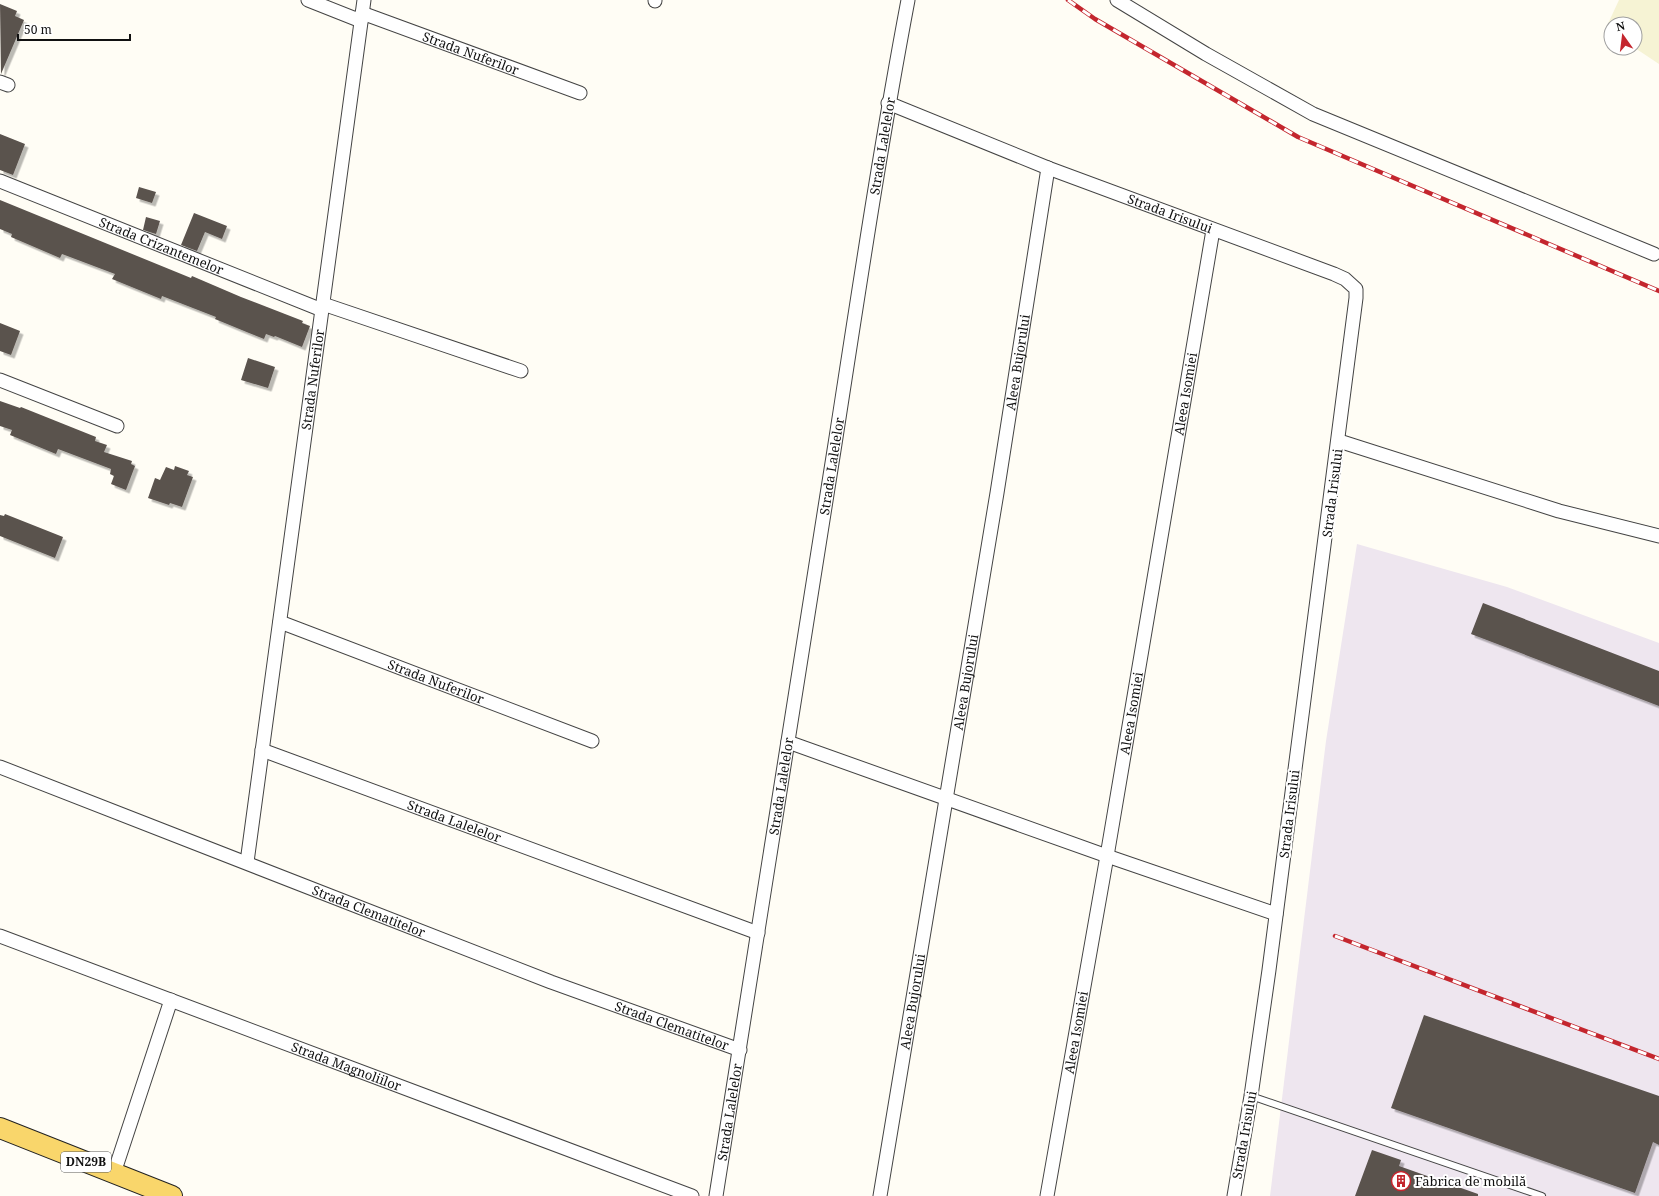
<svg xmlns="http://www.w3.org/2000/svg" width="1659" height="1196" font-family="'Noto Serif',serif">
	<defs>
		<filter id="shadow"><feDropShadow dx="3.5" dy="3.5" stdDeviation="0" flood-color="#0004"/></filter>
	</defs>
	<rect width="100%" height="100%" fill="#fffdf5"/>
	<!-- industrial -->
	<path fill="#eee6ef" d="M1357 544 1507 587 1659 643V1196H1270L1326 741Z"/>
	<!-- farmland -->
	<path fill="#f6f3d4" d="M1619 0H1659V64L1635 48V24H1611V31L1606 28Z"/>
	<!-- building -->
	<path fill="#5a524d" filter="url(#shadow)" d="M0 4 17 11 15 16 24 20 1 74Z
		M0 134 25 144 13 175 0 170Z
		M139 187 156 192 152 203 136 198Z
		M0 200 191 278 192 276 241 297 303 321 302 323 310 326 302 347 275 336 274 337 266 334 264 339 249 333 215 319 216 317 162 296 161 299 112 279 115 274 62 254 60 258 11 237 12 234 0 229Z
		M194 213 227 226 222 239 205 232 197 251 181 245Z
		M146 217 160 221 156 234 143 230Z
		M0 323 20 331 11 355 0 351Z
		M248 358 275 367 268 388 241 380Z
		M0 401 20 408 21 407 96 437 95 441 107 445 104 452 132 461 131 464 135 466 126 490 111 484 114 476 110 474 111 469 58 449 56 454 10 435 12 430 0 426Z
		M175 466 189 471 187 475 193 477 182 507 170 503 169 505 148 498 155 478 160 480 166 467 174 470Z
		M5 514 63 537 55 558 0 536V515L4 516Z
		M1483 603 1659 671V706L1471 634Z
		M1424 1015 1659 1096V1145L1653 1142 1635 1193 1391 1108Z
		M1372 1150 1401 1160 1399 1166 1478 1194V1196H1355Z"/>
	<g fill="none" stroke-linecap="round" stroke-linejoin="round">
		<!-- service casing -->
		<g stroke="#444" stroke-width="8">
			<path id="service" d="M1251 1096 1542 1196"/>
		</g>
		<!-- minor casing -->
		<g stroke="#444" stroke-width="15">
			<g id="minor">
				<path d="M308 0 361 21"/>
				<path d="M1117 0 1206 54 1313 114 1654 254"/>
				<path d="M655 1V0"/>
				<path id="s1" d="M362 13 580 93"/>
				<path d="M0 82 8 85"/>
				<path id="s2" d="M888 103 1048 168 1334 274 1345 279 1356 289V298L1269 970 1251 1096 1234 1196"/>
				<path id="s3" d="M0 181 322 310"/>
				<path d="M323 304 521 371"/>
				<path d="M0 380 117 426"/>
				<path d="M1339 441 1559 511 1659 536"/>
				<path id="s4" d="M280 622 592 741"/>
				<path d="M788 742 1107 856 1276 914"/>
				<path id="s5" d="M262 750 758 933"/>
				<path id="s6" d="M0 767 551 982 740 1050"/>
				<path id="s7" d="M247 862 364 0"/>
				<path id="s8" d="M0 936 692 1196"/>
				<path d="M114 1173 171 1000"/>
				<path id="s9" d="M716 1196C756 946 795 695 835 444 858 296 880 148 908 0"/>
				<path id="s10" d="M880 1196 997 493 1048 168"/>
				<path id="s11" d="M1047 1196 1107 856 1213 230"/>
			</g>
		</g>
		<!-- primary casing -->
		<g stroke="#222" stroke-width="22">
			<path id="primary" d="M0 1128 172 1196"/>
		</g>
		<!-- service -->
		<use href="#service" stroke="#fff" stroke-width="6"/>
		<!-- minor -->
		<use href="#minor" stroke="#fff" stroke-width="13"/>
		<!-- primary -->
		<use href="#primary" stroke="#f9d66b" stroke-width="20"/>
		<!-- rail casing -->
		<g stroke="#c4262e" stroke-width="4.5">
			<path id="rail" d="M1068 0 1095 19 1298 137 1659 291
				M1335 936 1659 1059"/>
		</g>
		<!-- rail -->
		<use href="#rail" stroke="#fff" stroke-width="3" stroke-dasharray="9" stroke-linecap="butt"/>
	</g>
	<!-- icons -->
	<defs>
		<g id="building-ring" transform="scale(1)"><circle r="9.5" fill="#fff" stroke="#c4262e" stroke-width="1.5"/><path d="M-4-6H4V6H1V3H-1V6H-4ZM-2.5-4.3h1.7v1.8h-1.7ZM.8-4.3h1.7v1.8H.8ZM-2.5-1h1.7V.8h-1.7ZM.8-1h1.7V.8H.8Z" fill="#c4262e"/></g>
	</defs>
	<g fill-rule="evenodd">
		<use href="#building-ring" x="1401" y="1181"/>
	</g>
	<g text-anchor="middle" stroke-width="4" stroke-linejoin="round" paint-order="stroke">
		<!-- shield labels -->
		<rect fill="#fff" stroke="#585858" stroke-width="1" x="61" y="1152" width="50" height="20" rx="3"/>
		<g font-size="12" font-weight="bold" fill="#111">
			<text x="86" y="1166">DN29B</text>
		</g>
		<!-- street labels -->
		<g font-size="13" fill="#111" stroke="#fff">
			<text dy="5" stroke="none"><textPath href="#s1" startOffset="116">Strada Nuferilor</textPath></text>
			<text dy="5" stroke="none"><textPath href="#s9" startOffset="1063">Strada Lalelelor</textPath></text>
			<text dy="5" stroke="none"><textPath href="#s2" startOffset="303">Strada Irisului</textPath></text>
			<text dy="5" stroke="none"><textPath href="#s3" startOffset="174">Strada Crizantemelor</textPath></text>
			<text dy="5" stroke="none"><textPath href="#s10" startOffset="845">Aleea Bujorului</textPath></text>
			<text dy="5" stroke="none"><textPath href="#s7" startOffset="487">Strada Nuferilor</textPath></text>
			<text dy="5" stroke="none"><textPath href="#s11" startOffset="814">Aleea Isomiei</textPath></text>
			<text dy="5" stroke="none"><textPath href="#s9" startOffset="739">Strada Lalelelor</textPath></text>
			<text transform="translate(1332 493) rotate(-83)" y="5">Strada Irisului</text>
			<text dy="5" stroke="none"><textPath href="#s4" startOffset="167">Strada Nuferilor</textPath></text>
			<text dy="5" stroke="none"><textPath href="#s10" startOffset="521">Aleea Bujorului</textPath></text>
			<text dy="5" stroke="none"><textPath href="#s11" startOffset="490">Aleea Isomiei</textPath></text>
			<text dy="5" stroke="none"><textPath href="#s9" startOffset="415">Strada Lalelelor</textPath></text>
			<text transform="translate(1289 814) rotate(-83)" y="5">Strada Irisului</text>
			<text dy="5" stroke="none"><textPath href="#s5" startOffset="205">Strada Lalelelor</textPath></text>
			<text dy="5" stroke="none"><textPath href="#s6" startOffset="396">Strada Clematitelor</textPath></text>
			<text dy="5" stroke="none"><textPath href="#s10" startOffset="197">Aleea Bujorului</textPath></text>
			<text dy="5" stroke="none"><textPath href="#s6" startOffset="720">Strada Clematitelor</textPath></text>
			<text dy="5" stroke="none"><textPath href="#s11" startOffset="166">Aleea Isomiei</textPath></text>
			<text dy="5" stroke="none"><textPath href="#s8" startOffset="370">Strada Magnoliilor</textPath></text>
			<text dy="5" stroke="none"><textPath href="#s9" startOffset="85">Strada Lalelelor</textPath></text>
			<text transform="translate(1244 1135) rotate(-80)" y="5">Strada Irisului</text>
		</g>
		<!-- poi labels -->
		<g font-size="13" fill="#111" stroke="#fff" text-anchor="start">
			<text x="1415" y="1186">Fabrica de mobilă</text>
		</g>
	</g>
	<!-- north arrow -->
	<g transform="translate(1623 36) rotate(346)"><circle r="19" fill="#ffffff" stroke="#a0a0a0"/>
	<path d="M0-3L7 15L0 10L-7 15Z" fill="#c4262e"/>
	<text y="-6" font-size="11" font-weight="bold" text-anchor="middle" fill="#111111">N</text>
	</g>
	<!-- scale -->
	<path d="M18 34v6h112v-6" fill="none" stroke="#111111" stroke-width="2"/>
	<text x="24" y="34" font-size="12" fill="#111111" stroke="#ffffff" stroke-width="3" paint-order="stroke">50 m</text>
</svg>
